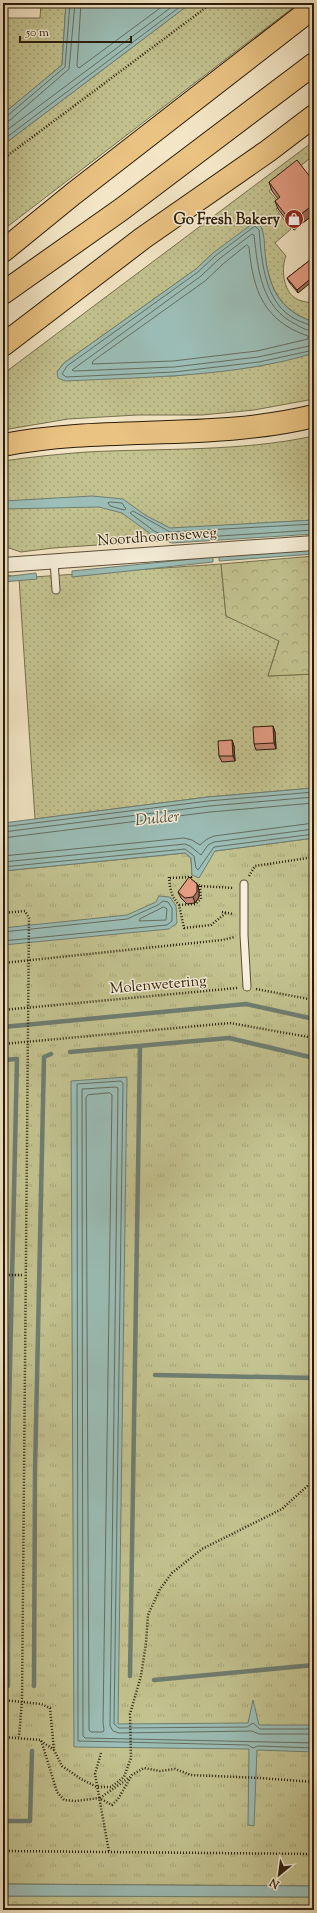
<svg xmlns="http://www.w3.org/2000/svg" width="317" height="1913" font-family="'Sorts Mill Goudy',serif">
	<defs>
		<pattern id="grass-dots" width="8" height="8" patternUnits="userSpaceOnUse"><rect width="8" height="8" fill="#c3c390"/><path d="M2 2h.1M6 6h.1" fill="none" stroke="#a8a77b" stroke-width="1.8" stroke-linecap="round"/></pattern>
		<pattern id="forest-crowns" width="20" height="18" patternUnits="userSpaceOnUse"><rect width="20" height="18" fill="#c3c390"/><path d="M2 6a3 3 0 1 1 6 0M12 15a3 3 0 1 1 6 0" fill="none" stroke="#a8a77b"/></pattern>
		<pattern id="park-tufts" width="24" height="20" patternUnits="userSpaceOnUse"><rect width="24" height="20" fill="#c3c390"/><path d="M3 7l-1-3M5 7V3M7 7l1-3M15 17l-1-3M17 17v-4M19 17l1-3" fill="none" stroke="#a8a77b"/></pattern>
	</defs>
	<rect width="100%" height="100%" fill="#f3e6c6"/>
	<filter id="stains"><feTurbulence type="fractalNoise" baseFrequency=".005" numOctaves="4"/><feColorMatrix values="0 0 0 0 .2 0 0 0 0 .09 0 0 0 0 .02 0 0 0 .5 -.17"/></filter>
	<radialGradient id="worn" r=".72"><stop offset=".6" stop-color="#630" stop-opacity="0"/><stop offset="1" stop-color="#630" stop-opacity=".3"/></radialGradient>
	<!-- grass -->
	<path fill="url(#grass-dots)" stroke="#76704c" d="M41 3H66L62 65 3 114V18H40Z
		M191 3H299L3 230V145Z
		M314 141V155L269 191 281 205 276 209 291 229 275 243 286 256C281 268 283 290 295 298 301 302 308 302 314 303V322C268 307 266 270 262 228L213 253 196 269 64 363 57 372 174 376 260 366 314 353V399L254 410 202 415H137L68 419 3 430V374Z
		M314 436V520L184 528 168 532 158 541 53 548 21 552 3 546V461C31 457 59 454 87 452 163 448 239 452 314 436Z
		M221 564 226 616 279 640 268 676 314 674V788L208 797 35 819 19 579H3V574L19 578Z"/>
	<!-- forest -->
	<path fill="url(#forest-crowns)" stroke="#76704c" d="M314 556V674L268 676 279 641 226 616 221 564Z
		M3 1896 314 1897V1910H3Z"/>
	<!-- park -->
	<path fill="url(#park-tufts)" stroke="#76704c" d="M314 838V1886L3 1884V871L185 853 191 858 192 875 215 851Z"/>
	<!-- water -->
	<path fill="#9cbfb9" stroke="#6e7e72" d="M66 3H191L3 145V114L62 65Z
		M256 221C265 228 264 241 265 252 268 287 279 311 314 322V353C237 377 145 377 65 381L58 378 57 372 64 363 196 269 213 253Z
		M92 496 123 499 145 515 170 528 314 520V534L172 543 152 535 122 513 99 507 3 509V501Z
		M314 548V554L219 561V556Z
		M213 557V562L72 577V571Z
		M36 573 37 579 3 582V577Z
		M314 788V838L215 851 199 878 192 875 191 858 185 853 3 871V823L208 797Z
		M159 896 170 897 176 906 177 923 169 929 3 945V928L127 915 156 902Z
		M127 1077 118 1724 248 1723 253 1700 259 1725H314V1752L257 1750 254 1826 248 1825 249 1749 74 1747 71 1081Z
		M3 1884 314 1886V1897L3 1896Z"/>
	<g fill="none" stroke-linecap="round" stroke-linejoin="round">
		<!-- shore -->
		<path stroke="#636e60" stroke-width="1" d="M81 3 77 66 79 68 167 3
			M3 117 7 116 65 67 70 3
			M3 122 10 120 69 69 75 3
			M3 133 177 3
			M3 140 185 3
			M247 245 249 247C253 291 264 321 308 336V339L257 351 173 361 92 364 93 361 205 281 223 264Z
			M314 326C308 325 302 322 297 320 264 304 262 262 259 230L255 226 215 256 198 272 67 366 62 374 66 377 174 372 259 362 314 350
			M314 331C308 331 302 328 297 325 261 308 258 270 254 235L252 234 219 259 201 276 72 370 74 371 174 367 258 357 314 345
			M111 502 122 503 126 509 124 510 110 506 108 503Z
			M314 524 170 532 133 511 130 513 154 531 173 539 314 530
			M3 827 208 801 314 792
			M3 832 209 806 314 797
			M3 838 210 812 314 803
			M3 856 184 838 192 840 200 845 207 839 214 836 314 823
			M3 862 185 844 190 846 201 855 208 845 214 842 314 829
			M3 867 185 849 194 856 196 868 198 870 214 847 314 834
			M164 907 167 909 166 920 139 921 140 919Z
			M3 932 127 919 158 905 163 901 168 902 172 908V921L167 925 3 941
			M110 1093 112 1095 103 1723 104 1730 103 1732H91L89 1730 86 1097 88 1095Z
			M314 1729H260L253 1723 247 1727 119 1728 114 1724 123 1083 121 1081 77 1084 78 1741 248 1745 253 1748 258 1746 314 1748
			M314 1734H259L252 1731 119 1733 113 1731 110 1726 118 1088 116 1087 82 1089 83 1736 85 1738 314 1743"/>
		<!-- stream -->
		<path stroke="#6e7e72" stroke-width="4.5" d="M3 1027 246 1004 314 1019
			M70 1052 229 1038 314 1058
			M3 1060 17 1059 8 1455V1686
			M155 1375 314 1378
			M130 1676 140 1046
			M154 1680 314 1665
			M34 1686 35 1471 44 1057 51 1054
			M3 1716H6
			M3 1821H30L32 1751"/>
		<!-- service casing -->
		<g stroke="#5c4e38" stroke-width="9">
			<path id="service" d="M54 561 56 590
				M244 884V935L247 987"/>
		</g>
		<!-- minor casing -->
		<g stroke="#5c4e38" stroke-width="16">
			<path id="minor" d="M3 565 314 543"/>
		</g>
		<!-- motorway casing -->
		<g stroke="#2a1c08" stroke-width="24">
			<path id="motorway" d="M3 251 73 194 314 7
				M3 293 122 209 314 64
				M3 345 143 238 268 151 314 116
				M3 445C106 425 212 441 314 416"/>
		</g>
		<!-- path -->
		<path stroke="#2a1c08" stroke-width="2.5" stroke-dasharray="1 2" stroke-linecap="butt" d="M3 159 212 3
			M249 876 255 866 314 857
			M169 877 170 887 173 897 179 905 184 928 211 925 226 913
			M170 878 191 877V880L200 886 234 888
			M179 905 195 904 201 899 200 886
			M222 912 233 914
			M3 913 25 911 29 918 22 1701 19 1737
			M3 963 222 940 235 937
			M256 989 314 1000
			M3 1010 237 988
			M3 1044 230 1023 314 1038
			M3 1275H24
			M3 1700 41 1704 50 1708 54 1750 62 1766 81 1779 97 1787H111L124 1777 131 1758 130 1714 141 1676 146 1643 148 1615 160 1589 172 1573 202 1549 282 1509 314 1480
			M3 1737 41 1740 57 1792 64 1800 76 1801 99 1798 112 1805 118 1799 132 1775 144 1768 160 1771 175 1769 191 1775 260 1778 314 1782
			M41 1741 54 1750
			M101 1753 95 1774 109 1852
			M100 1798 130 1777
			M3 1851 314 1854"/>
		<!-- service -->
		<use href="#service" stroke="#f7efda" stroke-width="7"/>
		<!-- minor -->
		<use href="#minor" stroke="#f7efda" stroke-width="14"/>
		<!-- motorway -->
		<use href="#motorway" stroke="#eac383" stroke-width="22"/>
	</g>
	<!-- wall -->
	<path fill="#c58772" stroke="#2a1c08" d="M269 182H314V214L294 230 278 209 275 201 278 199 272 191Z
		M314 257 298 293 289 282 287 278Z
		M273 726 275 732 276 749 256 750 254 744Z
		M232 740 234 746 235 761 222 762 219 756Z
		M197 884 199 890V897L195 903 187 904 181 898 178 892Z"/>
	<!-- shaded-wall -->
	<path fill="#a06e5c" stroke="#2a1c08" d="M314 204V214L294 230 291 222Z
		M314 276V280L298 293 297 290Z
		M273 726 275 732 276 749 274 743Z
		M232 740 234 746 235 761 233 756Z
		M197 884 199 890V897L195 903 193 897Z"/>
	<!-- building -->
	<path fill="#e59d84" stroke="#2a1c08" d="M297 160 314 182V204L291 222 275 201 280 197 269 182Z
		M314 257V276L297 290 287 278Z
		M273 726 274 743 254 744 253 727Z
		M232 740 233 756H219L218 741Z
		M189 877 197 884V892L193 897 185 898 178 892Z"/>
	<!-- icons -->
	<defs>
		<g id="shop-disc" transform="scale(1)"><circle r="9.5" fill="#8f2418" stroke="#f7efda"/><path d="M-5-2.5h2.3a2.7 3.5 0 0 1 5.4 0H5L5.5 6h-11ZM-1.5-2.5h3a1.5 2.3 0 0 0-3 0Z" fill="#fff"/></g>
	</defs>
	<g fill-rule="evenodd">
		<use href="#shop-disc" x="294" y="219"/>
	</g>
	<g text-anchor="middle" stroke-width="3" stroke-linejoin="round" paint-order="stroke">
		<!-- poi labels -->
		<g font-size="15" font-weight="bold" fill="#2a1c08" stroke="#f7efda" text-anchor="end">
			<text x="280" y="224">Go Fresh Bakery</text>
		</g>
		<!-- street labels -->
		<g font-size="15" fill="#2a1c08" stroke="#f7efda">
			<text transform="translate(157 536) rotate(-4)" y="5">Noordhoornseweg</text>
			<text transform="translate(158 984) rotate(-5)" y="5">Molenwetering</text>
		</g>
		<!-- water labels -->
		<g font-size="16" font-style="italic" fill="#525546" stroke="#f7efda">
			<text transform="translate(157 817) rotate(-6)" y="6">Dulder</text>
		</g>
	</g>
	<!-- margin -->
	<rect width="317" height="1913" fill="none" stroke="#f3e6c6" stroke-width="16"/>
	<rect x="4" y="4" width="309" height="1905" fill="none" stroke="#2a1c08" stroke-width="2"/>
	<rect x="8" y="8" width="301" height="1897" fill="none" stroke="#2a1c08"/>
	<!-- north arrow -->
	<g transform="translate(279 1875) rotate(209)" stroke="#f7efda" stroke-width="3" paint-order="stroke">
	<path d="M0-3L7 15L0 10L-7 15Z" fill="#2a1c08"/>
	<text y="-6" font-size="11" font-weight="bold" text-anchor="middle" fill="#2a1c08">N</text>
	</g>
	<!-- scale -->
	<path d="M20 36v6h111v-6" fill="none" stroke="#2a1c08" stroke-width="2"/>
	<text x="26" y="36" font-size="12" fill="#2a1c08" stroke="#f7efda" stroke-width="3" paint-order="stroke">50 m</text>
	<rect width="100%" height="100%" filter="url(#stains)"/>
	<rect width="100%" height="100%" fill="url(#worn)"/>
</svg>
